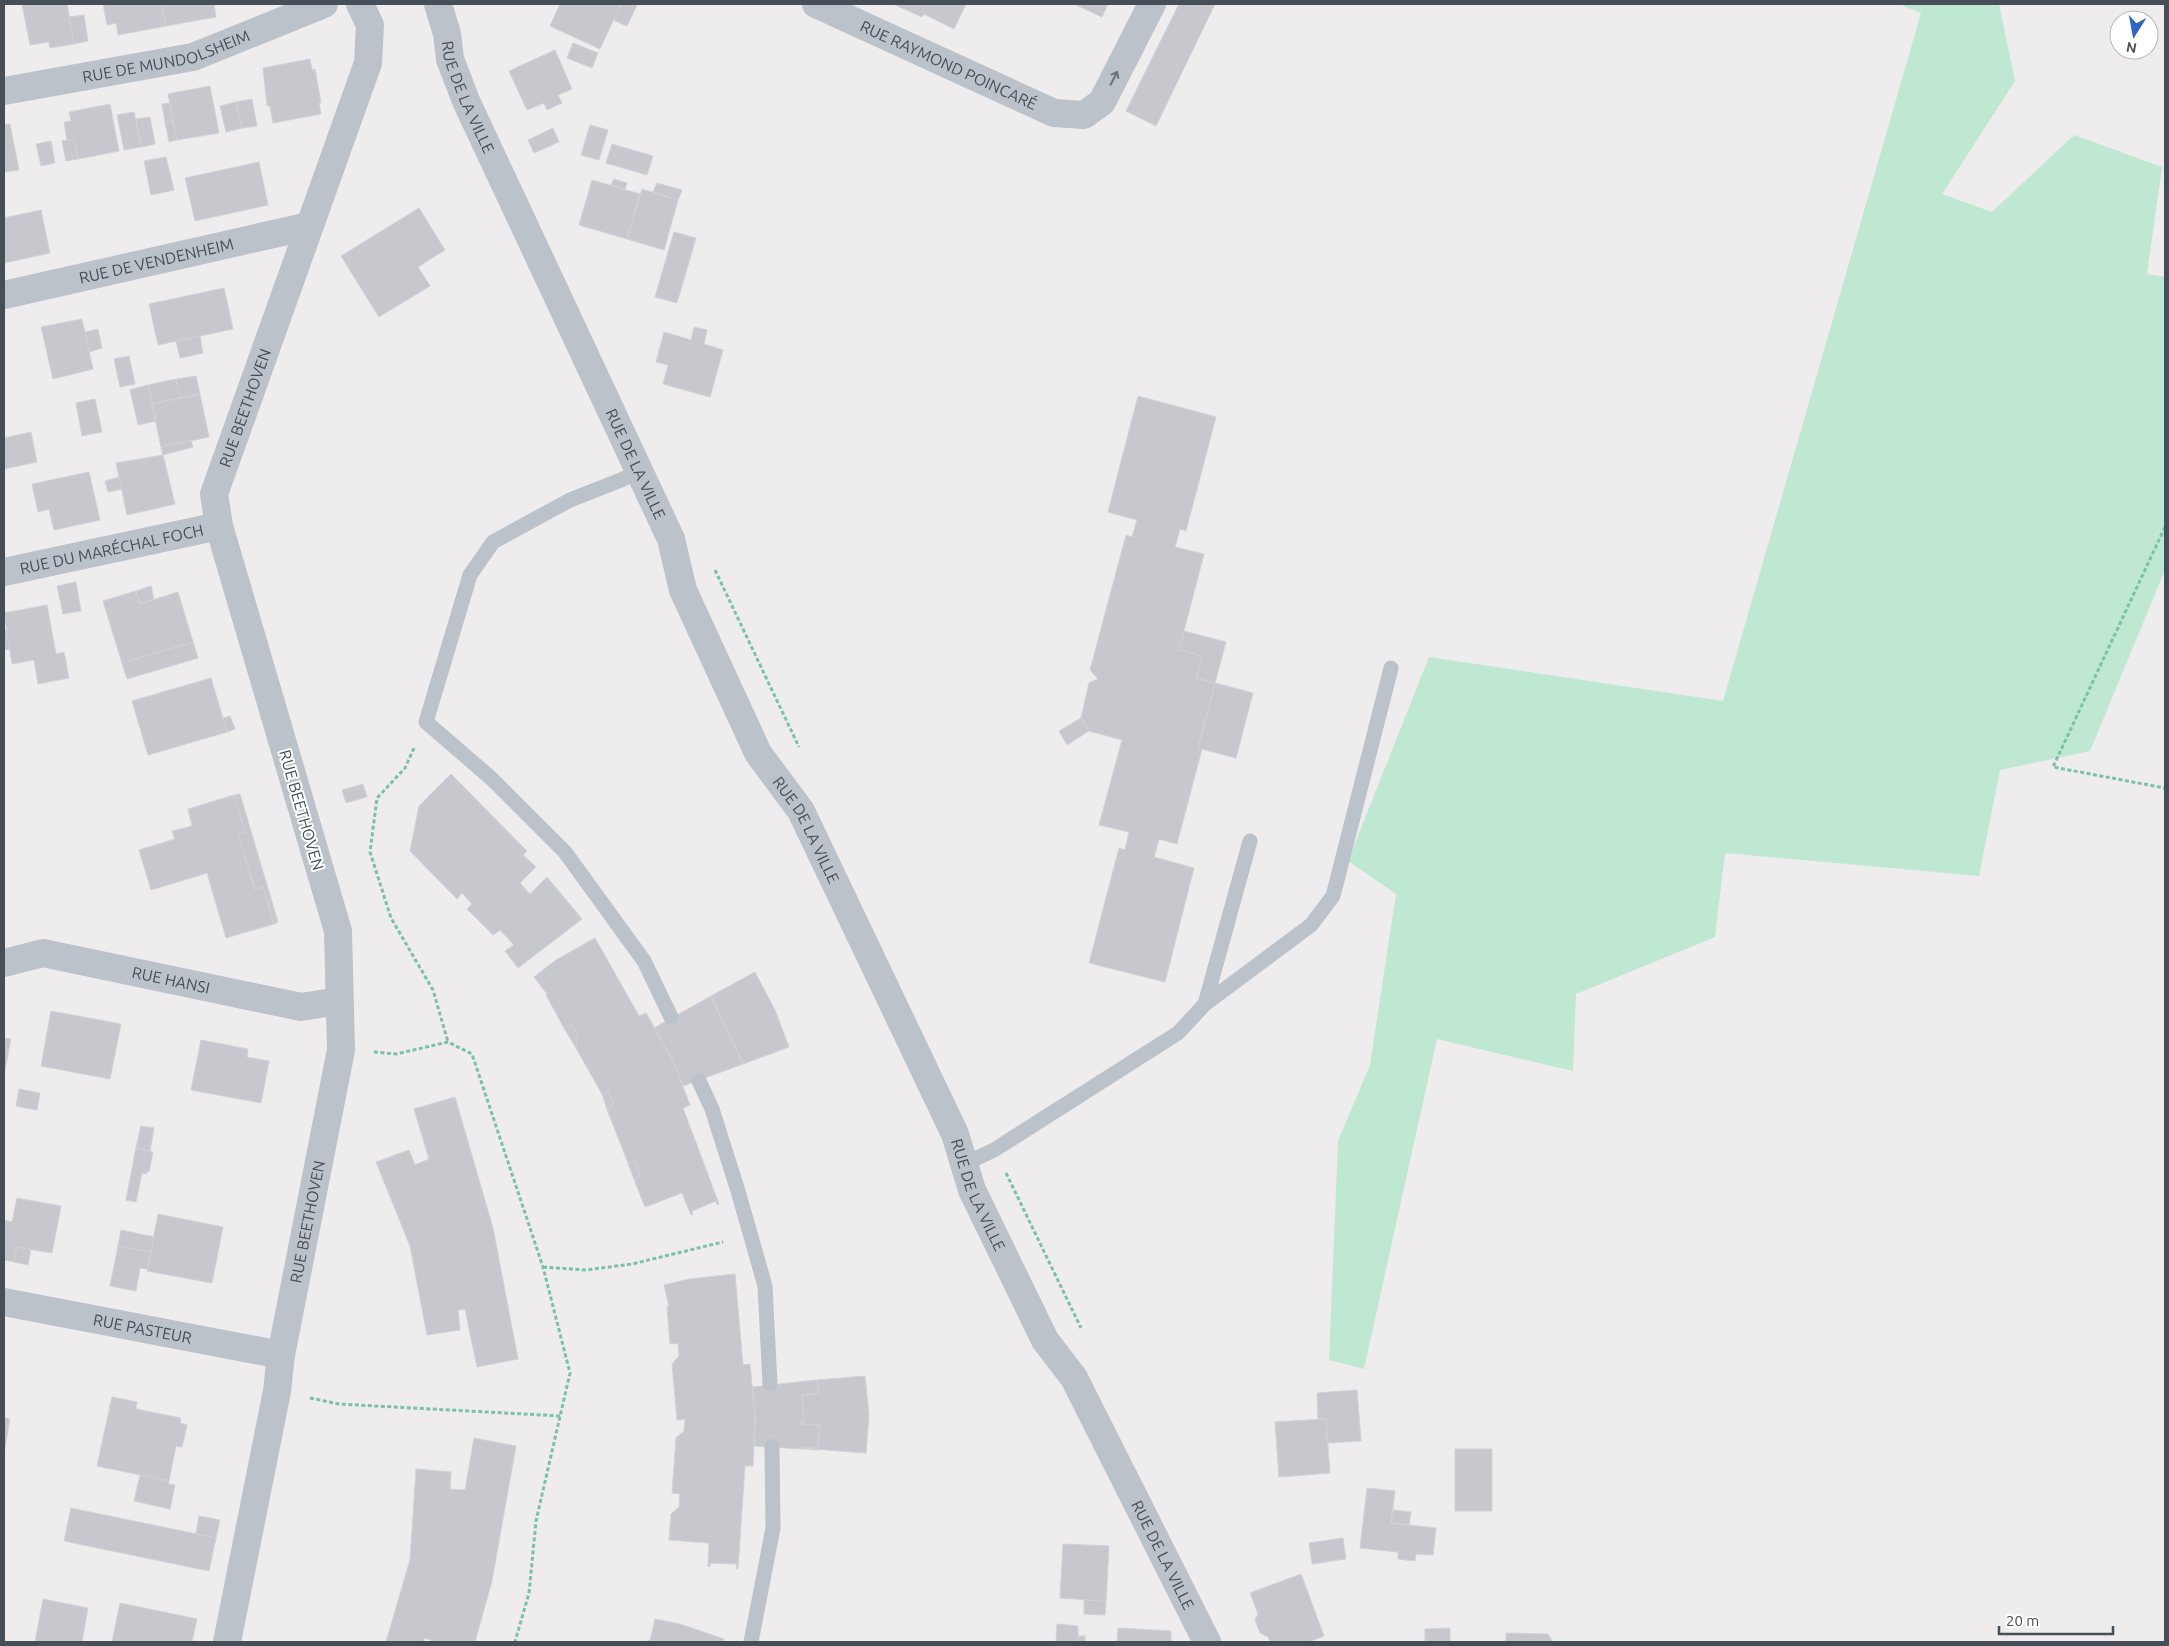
<svg xmlns="http://www.w3.org/2000/svg" width="2169" height="1646" font-family="Ubuntu,sans-serif">
	<rect width="100%" height="100%" fill="#eeecec"/>
	<!-- green -->
	<path fill="#bee8d1" d="M1899 4H1999L2015 81 1942 194 1992 212 2074 135 2162 167 2147 274 2165 277V570L2090 751 2000 770 1979 876 1725 853 1715 937 1576 994 1573 1071 1437 1039 1364 1369 1329 1360 1338 1141 1370 1065 1396 894 1348 861 1429 657 1723 701 1921 13Z"/>
	<!-- building -->
	<path fill="#c7c8ce" stroke="#d0d2d7" d="M22 4H67L74 44 50 48 49 42 30 45Z
		M103 4H161L166 26 118 35 116 23 107 25Z
		M161 4H214L216 17 166 26Z
		M560 4H621L600 49 550 26Z
		M621 4 637 5 627 26 613 20Z
		M893 4H966L954 29 924 14 922 17Z
		M1074 4H1108L1102 17Z
		M1179 4H1215L1156 126 1126 111Z
		M84 15 88 41 74 44 69 17Z
		M573 43 598 53 592 68 567 58Z
		M555 50 572 89 558 95 562 103 547 110 544 103 527 110 509 71Z
		M310 59 312 70 315 69 321 103H319L321 114 273 123 270 106H267L263 68Z
		M210 86 219 133 177 140 168 94Z
		M252 99 257 126 242 128 236 102Z
		M236 102 242 128 226 132 220 106Z
		M170 103 173 121 165 122 162 104Z
		M110 104 119 151 78 159 74 139 67 140 64 122 71 121 69 112Z
		M134 112 141 147 124 150 117 115Z
		M150 117 155 144 141 147 136 119Z
		M173 121 177 140 169 142 165 122Z
		M10 124 19 170 4 172V125Z
		M590 125 608 130 599 160 581 155Z
		M553 128 559 142 534 153 528 140Z
		M74 139 78 159 66 161 62 141Z
		M51 141 55 163 41 166 36 144Z
		M612 144 653 156 647 175 606 163Z
		M166 157 174 190 151 195 144 161Z
		M259 162 268 205 195 221 185 178Z
		M614 179 627 183 625 189 611 185Z
		M592 180 640 194 627 239 579 225Z
		M657 183 682 190 678 200 653 192Z
		M642 189 678 200 664 250 627 239Z
		M419 208 445 250 418 267 430 286 379 317 341 256Z
		M41 210 50 253 4 263V218Z
		M674 232 696 238 677 303 655 297Z
		M224 288 233 329 158 345 149 304Z
		M82 319 93 369 53 379 41 327Z
		M694 327 707 330 704 344 723 350 710 397 663 384 668 365 656 362 664 332 691 340Z
		M98 329 102 348 89 352 85 332Z
		M200 336 203 353 180 358 176 341Z
		M129 356 135 384 120 387 114 359Z
		M196 376 200 394 180 398 176 379Z
		M176 379 180 398 152 404 148 385Z
		M148 385 156 421 138 425 130 390Z
		M200 394 209 437 161 447 152 404Z
		M1138 396 1216 417 1186 531 1180 529 1175 547 1204 554 1179 650 1202 656 1196 678 1215 683 1198 748 1202 749 1177 844 1159 839 1154 857 1194 868 1165 982 1089 963 1119 848 1125 850 1129 832 1099 825 1122 740 1089 731 1081 718 1089 683 1098 679 1090 670 1126 535 1132 537 1137 520 1108 512Z
		M95 399 102 432 82 436 76 403Z
		M31 432 37 462 4 469V438Z
		M191 440 193 447 163 455 161 447Z
		M163 455 175 504 127 515 116 463Z
		M89 472 100 520 54 530 49 509 38 512 32 484Z
		M119 477 122 489 108 492 105 481Z
		M76 582 81 611 63 614 57 586Z
		M151 586 154 599 140 604 136 591Z
		M136 591 140 604 178 592 193 642 122 663 103 601Z
		M47 605 56 654 64 652 69 678 38 684 34 660 12 664 4 613Z
		M4 629H6L10 649 4 650Z
		M1184 631 1226 642 1215 683 1196 678 1202 656 1179 650Z
		M193 642 198 658 127 679 122 663Z
		M211 678 227 732 148 755 132 701Z
		M1215 683 1253 693 1236 758 1198 748Z
		M230 716 235 729 227 732 223 718Z
		M1081 718 1089 731 1067 745 1059 731Z
		M451 774 527 851 523 855 536 867 520 883 530 894 547 877 582 919 518 968 505 951 514 945 500 930 493 935 467 909 472 904 462 893 457 899 410 851 419 806Z
		M363 784 367 797 346 803 342 790Z
		M240 794 278 922 274 924 263 887 255 890 238 834 245 833 234 795Z
		M234 795 245 833 238 834 255 890 263 887 274 924 226 938 207 873 151 890 139 850 175 839 172 831 192 826 188 809Z
		M595 938 639 1016 646 1013 673 1061 690 1105 683 1108 719 1204 717 1205 716 1201 692 1211 693 1214 691 1215 682 1193 645 1207 635 1182 640 1173 635 1161 628 1163 608 1112 613 1102 608 1091 602 1094 576 1048 578 1035 571 1024 564 1028 546 995 547 994 534 977 556 960Z
		M755 972 775 1010 789 1047 743 1064 711 996Z
		M711 996 743 1064 683 1086 673 1061 654 1028Z
		M51 1011 121 1024 110 1079 41 1066Z
		M571 1024 578 1035 576 1048 564 1028Z
		M4 1038 11 1039 4 1075Z
		M201 1040 248 1049 247 1057 269 1061 261 1103 191 1090Z
		M19 1089 40 1093 37 1110 16 1106Z
		M608 1091 613 1102 608 1112 602 1094Z
		M455 1097 493 1228 518 1359 477 1367 465 1309 458 1310 460 1330 427 1335 410 1246 376 1162 409 1150 415 1165 429 1159 414 1109Z
		M141 1126 154 1128 150 1151 136 1148Z
		M136 1148 153 1152 149 1172 147 1171V1174L142 1173 136 1202 126 1200Z
		M635 1161 640 1173 635 1182 628 1163Z
		M17 1198 61 1206 52 1253 17 1247 14 1262 4 1260V1220L12 1222Z
		M158 1214 223 1227 212 1283 147 1271Z
		M121 1230 154 1237 151 1252 118 1246Z
		M118 1246 151 1252 147 1269 140 1268 136 1291 110 1286Z
		M17 1247 31 1249 28 1265 14 1262Z
		M735 1274 743 1365 750 1364 755 1417 753 1466H745L738 1568 736 1569 737 1564 710 1563V1567L708 1566 709 1543 669 1540 671 1514 679 1507 680 1494 672 1493 676 1438 684 1431 685 1419 677 1420 672 1364 679 1356 678 1343 670 1344 667 1307 669 1306 664 1285 689 1279Z
		M865 1376 869 1415 866 1453 801 1448 802 1447 818 1448 820 1425 798 1424 804 1422 802 1395 819 1393 817 1380Z
		M817 1380 819 1393 802 1395 804 1422 798 1424 820 1425 818 1448 802 1447 801 1448 818 1450 754 1446 755 1417 752 1387Z
		M1357 1390 1361 1441 1327 1443 1326 1419H1318L1317 1393Z
		M112 1397 137 1402 136 1409 181 1418 180 1423 187 1425 182 1447 176 1446 169 1481 97 1466Z
		M4 1418 10 1419 4 1453Z
		M1326 1419 1330 1473 1279 1477 1275 1422Z
		M474 1438 516 1446 492 1581 475 1642H430L431 1640 424 1638 423 1642H386L410 1560 416 1469 451 1472 450 1489 465 1490Z
		M1455 1449H1492V1511H1455Z
		M140 1475 169 1481 168 1484 175 1485 170 1509 134 1501Z
		M1367 1488 1395 1491 1391 1523 1436 1528 1433 1555 1416 1554 1415 1561 1398 1559V1552L1360 1548Z
		M71 1508 216 1538 209 1571 64 1541Z
		M1393 1510 1411 1512 1409 1525 1391 1523Z
		M199 1516 220 1520 216 1538 196 1534Z
		M1343 1538 1346 1559 1312 1564 1309 1543Z
		M1063 1544 1109 1546 1106 1601 1060 1598Z
		M1301 1574 1324 1636 1308 1642H1270L1268 1637 1260 1633 1255 1620 1258 1614 1250 1593Z
		M43 1599 88 1608 82 1642H35Z
		M1084 1600 1106 1601 1105 1615 1084 1614Z
		M120 1603 197 1619 192 1642H112Z
		M655 1619 680 1624 724 1639 723 1642H647L648 1640 650 1641Z
		M1057 1624 1078 1626V1642H1056Z
		M1118 1628 1171 1631V1642H1117Z
		M1450 1628V1642H1425V1629Z
		M1506 1633 1548 1634 1553 1642H1506Z
		M1078 1636H1085V1642H1078Z"/>
	<g fill="none" stroke-linecap="round" stroke-linejoin="round">
		<!-- path -->
		<path stroke="#7bc2a3" stroke-width="3" stroke-dasharray="4 2.5" stroke-linecap="butt" d="M2165 527 2053 767 2165 788
			M715 570 799 747
			M414 748 405 768 377 798 370 852 391 918 433 990 448 1042
			M374 1052 396 1054 448 1042 472 1054 543 1267 570 1373 536 1521 529 1593 515 1642
			M1006 1173 1081 1328
			M543 1267 586 1270 632 1264 723 1242
			M310 1398 339 1404 561 1416"/>
		<!-- service -->
		<path stroke="#bcc2ca" stroke-width="15" d="M639 471 621 480 570 500 493 542 470 575 426 722 492 779 565 852 644 961 671 1017
			M1205 1004 1311 925 1333 896 1391 668
			M699 1081 712 1109 738 1191 765 1286 770 1384
			M964 1164 994 1150 1178 1033 1205 1004 1250 841
			M751 1642 773 1528 772 1447"/>
		<!-- minor -->
		<g stroke="#bcc2ca" stroke-width="28">
			<path id="s1" d="M438 4 447 34 450 59 466 101 671 539 683 590 758 753 801 811 955 1134 972 1190 1045 1340 1074 1378 1207 1642"/>
			<path id="s2" d="M816 4 1054 113 1084 115 1102 102 1152 4"/>
			<path id="s3" d="M4 91 193 57 324 4"/>
			<path id="s4" d="M4 295 309 226"/>
			<path id="s5" d="M4 572 219 526"/>
			<path id="s6" d="M4 963 43 953 301 1007 339 1001"/>
			<path id="s7" d="M4 1302 281 1355"/>
			<path id="s8" d="M227 1642 277 1391 281 1355 341 1050 338 931 219 526 214 494 368 63 370 25 360 4"/>
		</g>
	</g>
	<!-- one-way arrows -->
	<defs><path id="oneway-shaft" d="M-6 0H5M1.5-3L5.5 0L1.5 3" fill="none" stroke-width="1.6" stroke-linecap="round" stroke-linejoin="round" transform="scale(1.25)"/></defs>
	<use stroke="#69717a" href="#oneway-shaft" transform="translate(1114 78) rotate(-63)"/>
	<g text-anchor="middle" stroke-width="4" stroke-linejoin="round" paint-order="stroke">
		<!-- street labels -->
		<g font-size="16" fill="#464e57" stroke="#fff">
			<text dy="6" stroke="none"><textPath href="#s3" startOffset="166">RUE DE MUNDOLSHEIM</textPath></text>
			<text dy="6" stroke="none"><textPath href="#s2" startOffset="146">RUE RAYMOND POINCARÉ</textPath></text>
			<text dy="6" stroke="none"><textPath href="#s1" startOffset="98">RUE DE LA VILLE</textPath></text>
			<text dy="6" stroke="none"><textPath href="#s4" startOffset="156">RUE DE VENDENHEIM</textPath></text>
			<text dy="6" stroke="none"><textPath href="#s8" startOffset="1268">RUE BEETHOVEN</textPath></text>
			<text dy="6" stroke="none"><textPath href="#s1" startOffset="502">RUE DE LA VILLE</textPath></text>
			<text dy="6" stroke="none"><textPath href="#s5" startOffset="110">RUE DU MARÉCHAL FOCH</textPath></text>
			<text transform="translate(302 810) rotate(74)" y="6">RUE BEETHOVEN</text>
			<text dy="6" stroke="none"><textPath href="#s1" startOffset="908">RUE DE LA VILLE</textPath></text>
			<text dy="6" stroke="none"><textPath href="#s6" startOffset="171">RUE HANSI</textPath></text>
			<text dy="6" stroke="none"><textPath href="#s1" startOffset="1312">RUE DE LA VILLE</textPath></text>
			<text dy="6" stroke="none"><textPath href="#s8" startOffset="428">RUE BEETHOVEN</textPath></text>
			<text dy="6" stroke="none"><textPath href="#s7" startOffset="141">RUE PASTEUR</textPath></text>
			<text dy="6" stroke="none"><textPath href="#s1" startOffset="1718">RUE DE LA VILLE</textPath></text>
		</g>
	</g>
	<!-- border -->
	<rect width="2169" height="1646" fill="none" stroke="#464e57" stroke-width="10"/>
	<!-- north arrow -->
	<g transform="translate(2134 35) rotate(191)"><circle r="24" fill="#ffffff" stroke="#b5b8bc"/>
	<path d="M0-4L9 19L0 12L-9 19Z" fill="#2e66c7"/>
	<text y="-8" font-size="14" font-weight="bold" text-anchor="middle" fill="#464e57">N</text>
	</g>
	<!-- scale -->
	<path d="M1999 1626v8h114v-8" fill="none" stroke="#464e57" stroke-width="2.5"/>
	<text x="2006" y="1626" font-size="15" fill="#464e57" stroke="#ffffff" stroke-width="4" paint-order="stroke">20 m</text>
</svg>
